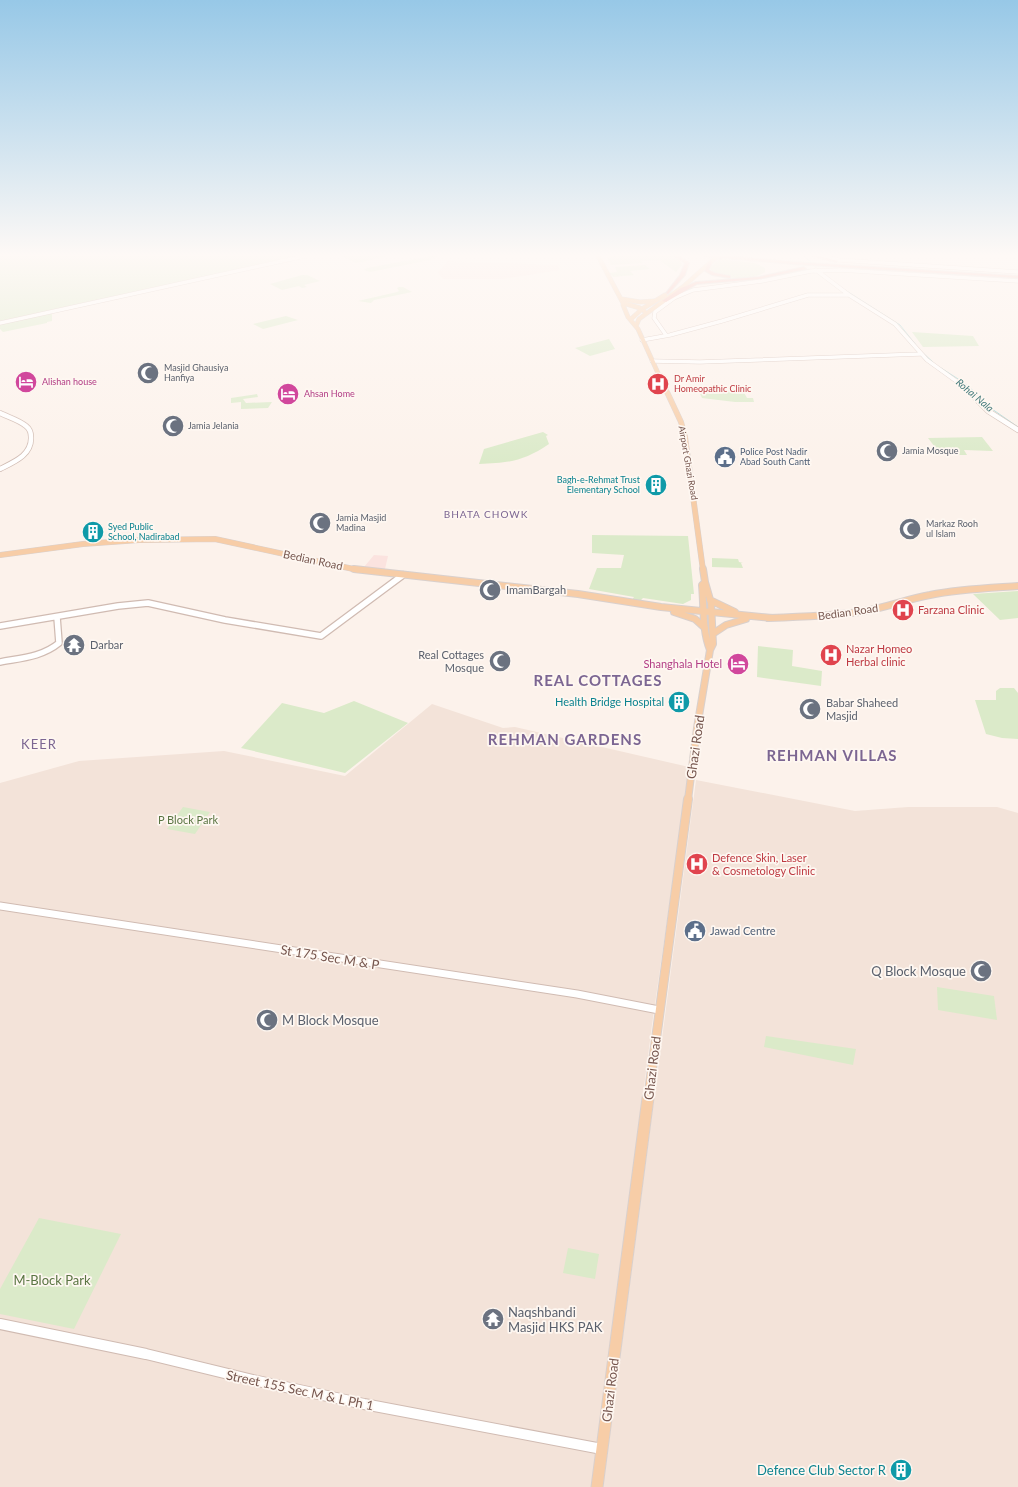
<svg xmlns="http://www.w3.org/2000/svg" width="1018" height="1487" font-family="Lato,sans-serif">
	<rect width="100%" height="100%" fill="#fcf2eb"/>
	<!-- residential -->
	<path fill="#f3e3d9" d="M432 704 503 728 515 727 689 767 652 1025 592 1487H0V783L79 761 224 751 345 776Z
		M696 780 855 811 908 807H997L1018 813V1487H603Z"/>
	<!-- commercial -->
	<path fill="#fbe3df" d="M448 261 558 265 560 270 503 279H443L438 273Z
		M374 555 388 556 385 569 364 567Z"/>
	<!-- green -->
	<path fill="#dbeac9" d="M0 256H298L0 321Z
		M341 256H383L386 257 356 263Z
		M430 256H438L430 260 370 272 364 270 367 268Z
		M619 256H673L680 261 682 265 676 272 659 260 641 261 643 263 611 265 607 257Z
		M719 259 755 263 765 268V272C752 281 723 280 711 270L710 267Z
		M645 265 650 269 630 271 634 275 613 277 609 273 617 272 615 267Z
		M302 275H307L320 281 304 285 307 287 302 288 299 286 282 290 270 284Z
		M399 287H403L412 292 374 300 371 303 358 301 397 292 399 291 397 288Z
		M52 312V321L47 322V323L3 332 0 329V324Z
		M286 316 298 320 263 329 253 324Z
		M912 332 973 336 979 346 923 347Z
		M609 339 615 349 590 356 575 348Z
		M732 389H742L747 398H753L754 402H735L702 398 700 394 722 393Z
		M257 394 258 397 243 399 246 403 272 402 268 408 241 409V402L231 403V398Z
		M543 432 548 435 546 436 549 444C524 461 509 463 479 464L484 449Z
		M982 437 993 451 964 450 967 455H941L928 438Z
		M592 535 688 536 694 594H691V600L683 604 643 598 640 601 632 600 634 597 589 589 597 568H621L624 555 592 553Z
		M712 558 738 559 739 562 743 563H741L743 568 712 567Z
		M1018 591V618L1000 620 973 594Z
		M758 646 793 650 792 666 822 671 821 686 757 677Z
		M1000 688H1014L1018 693V739L1002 738 986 734 975 700H996V691Z
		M354 701 408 723 345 773 241 748 282 703 324 713Z
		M183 807 210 812 195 834 167 829Z
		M937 987 994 996 997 1020 938 1010Z
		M766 1036 856 1049 853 1065 764 1047Z
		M39 1218 121 1234 74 1329 0 1314V1289Z
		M568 1248 599 1254 595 1279 563 1273Z"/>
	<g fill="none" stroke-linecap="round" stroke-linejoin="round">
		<!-- stream -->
		<path stroke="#a6d7d7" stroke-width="1" d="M804 256 810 261
			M842 288 900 325 916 345
			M922 352 934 363
			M941 368 966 384 992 409 1018 427"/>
		<!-- minor-far4 casing -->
		<g stroke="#d0bbb2" stroke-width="4.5">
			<path id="minor-far4" d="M821 256 839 260 1018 272
				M816 270 849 295 895 324 927 360 963 386 970 393
				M0 323 305 256
				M666 335 654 318 655 312 674 298 693 290 762 281 811 271 840 270 1018 281
				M642 340 670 335 722 321 808 295H849
				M652 361 700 362 920 354"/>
		</g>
		<!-- minor-far3 casing -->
		<g stroke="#d0bbb2" stroke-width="6">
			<path id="minor-far3" d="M969 392 988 411 1018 430
				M0 413C8 417 19 420 26 426 30 429 31 432 31 437 32 455 14 462 0 469"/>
		</g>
		<!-- minor-far2 casing -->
		<g stroke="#d0bbb2" stroke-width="8">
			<path id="minor-far2" d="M0 626 118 606 148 603 225 620 321 636 403 575
				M0 662C21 658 42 657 59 643L57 617"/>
		</g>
		<!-- minor-far1 casing -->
		<g stroke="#d0bbb2" stroke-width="9">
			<path id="minor-far1" d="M0 906 577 994 659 1010"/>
		</g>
		<!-- minor casing -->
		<g stroke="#d0bbb2" stroke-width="12">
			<path id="minor" d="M0 1324 146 1354 253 1380 364 1404 602 1449"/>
		</g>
		<!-- major-far4 casing -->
		<g stroke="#d9d0cd" stroke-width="5">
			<path id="major-far4" d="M598 256 623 303 640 308 644 311
				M622 299 640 302 654 301
				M623 305 628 317 638 329 667 393
				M631 319 642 309 665 295
				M636 326 639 319 684 286 713 260"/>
		</g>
		<!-- major-far3 casing -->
		<g stroke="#d9d0cd" stroke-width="6">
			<path id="major-far3" d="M667 392 681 422 685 437 703 570
				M0 555 83 544 139 540 215 539 358 570"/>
		</g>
		<!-- major-far2 casing -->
		<g stroke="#d9d0cd" stroke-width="8">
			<path id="major-far2" d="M354 569 578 594 661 607 772 618
				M703 569 705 582 702 585C704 606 702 630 710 650
				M710 600 735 612
				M674 612 695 619 705 628
				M768 618C798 617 829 616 859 612 883 609 906 599 930 595 959 589 989 588 1018 586
				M714 633 726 625 746 619
				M688 800 697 728 710 650 713 644 711 603 705 582"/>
		</g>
		<!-- major-far1 casing -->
		<g stroke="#d9d0cd" stroke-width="10">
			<path id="major-far1" d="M648 1099 688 799"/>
		</g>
		<!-- major casing -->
		<g stroke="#d9d0cd" stroke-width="13">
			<path id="major" d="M597 1487 648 1098"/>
		</g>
		<!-- highway casing -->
		<g stroke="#d9d0cd" stroke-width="2">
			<path id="highway" d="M674 256H679L689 263 685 275 668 294 666 293 680 275 685 263Z
				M704 256H728L793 262 1018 276V278L793 264 723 258 721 259Z
				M812 256H819L838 261 836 262Z
				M710 261 712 262 709 270 715 273 730 276V278L712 275 705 271 708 262Z
				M804 267 806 269 759 279 697 284 666 302 662 301 681 288 696 282 759 277Z"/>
		</g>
		<!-- minor-far4 -->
		<use href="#minor-far4" stroke="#fff" stroke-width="3.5"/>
		<!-- minor-far3 -->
		<use href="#minor-far3" stroke="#fff" stroke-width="4.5"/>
		<!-- minor-far2 -->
		<use href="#minor-far2" stroke="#fff" stroke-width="5.5"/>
		<!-- minor-far1 -->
		<use href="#minor-far1" stroke="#fff" stroke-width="7"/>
		<!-- minor -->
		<use href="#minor" stroke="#fff" stroke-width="10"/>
		<!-- major-far4 -->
		<use href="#major-far4" stroke="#f7cda7" stroke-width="4"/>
		<!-- major-far3 -->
		<use href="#major-far3" stroke="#f7cda7" stroke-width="5"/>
		<!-- major-far2 -->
		<use href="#major-far2" stroke="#f7cda7" stroke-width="6"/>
		<!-- major-far1 -->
		<use href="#major-far1" stroke="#f7cda7" stroke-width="8"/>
		<!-- major -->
		<use href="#major" stroke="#f7cda7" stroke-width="11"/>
		<!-- highway -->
		<use href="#highway" fill="#f3ada5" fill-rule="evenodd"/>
		<!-- major-bridge casing -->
		<g stroke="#d9d0cd" stroke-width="5" stroke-linecap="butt">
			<path id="major-bridge" d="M713 260 718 256"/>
		</g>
		<!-- major-bridge -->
		<use href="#major-bridge" stroke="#f7cda7" stroke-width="4"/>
	</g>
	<!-- sky -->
	<linearGradient id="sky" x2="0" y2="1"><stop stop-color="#97c8e7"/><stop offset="0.55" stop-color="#fef9f6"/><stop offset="1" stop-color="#fef9f6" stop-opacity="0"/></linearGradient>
	<rect width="1018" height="464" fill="url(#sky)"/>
	<!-- icons -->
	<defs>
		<g id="mosque-disc" transform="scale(1.15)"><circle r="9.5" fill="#6b7280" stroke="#fef7f1"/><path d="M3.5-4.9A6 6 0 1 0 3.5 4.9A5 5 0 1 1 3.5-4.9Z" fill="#fff"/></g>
		<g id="hotel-disc" transform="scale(1.15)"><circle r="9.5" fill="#d1479c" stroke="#fef7f1"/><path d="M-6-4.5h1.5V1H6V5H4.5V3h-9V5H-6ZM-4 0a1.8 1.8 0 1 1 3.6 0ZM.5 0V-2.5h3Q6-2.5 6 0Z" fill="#fff"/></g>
		<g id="hospital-disc" transform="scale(1.15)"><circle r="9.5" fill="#e0444e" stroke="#fef7f1"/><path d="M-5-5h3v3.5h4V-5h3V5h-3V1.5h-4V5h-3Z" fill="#fff"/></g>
		<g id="civic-disc" transform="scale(1.15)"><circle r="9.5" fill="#5c6f8a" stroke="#fef7f1"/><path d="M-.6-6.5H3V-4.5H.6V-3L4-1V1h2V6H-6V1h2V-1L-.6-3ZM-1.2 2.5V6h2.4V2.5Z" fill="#fff"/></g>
		<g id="building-disc" transform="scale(1.15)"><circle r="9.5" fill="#0f9aa8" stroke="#fef7f1"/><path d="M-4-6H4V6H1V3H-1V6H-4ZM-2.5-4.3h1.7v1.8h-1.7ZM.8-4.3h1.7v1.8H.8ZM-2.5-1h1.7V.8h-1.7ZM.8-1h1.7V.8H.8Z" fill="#fff"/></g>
		<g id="temple-disc" transform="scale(1.15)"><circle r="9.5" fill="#6b7280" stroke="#fef7f1"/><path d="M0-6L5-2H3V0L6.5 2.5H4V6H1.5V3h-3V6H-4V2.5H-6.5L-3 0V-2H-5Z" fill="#fff"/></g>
	</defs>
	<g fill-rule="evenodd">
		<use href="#mosque-disc" x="148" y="373"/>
		<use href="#hotel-disc" x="26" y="382"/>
		<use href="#hospital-disc" x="658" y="384"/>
		<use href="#hotel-disc" x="288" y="394"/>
		<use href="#mosque-disc" x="173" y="426"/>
		<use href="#mosque-disc" x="887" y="451"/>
		<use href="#civic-disc" x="725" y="457"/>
		<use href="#building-disc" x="656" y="485"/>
		<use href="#mosque-disc" x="320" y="523"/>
		<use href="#mosque-disc" x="910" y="529"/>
		<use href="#building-disc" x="93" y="532"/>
		<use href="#mosque-disc" x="490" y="590"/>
		<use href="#hospital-disc" x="903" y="610"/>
		<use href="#temple-disc" x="74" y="645"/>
		<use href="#hospital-disc" x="831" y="655"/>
		<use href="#mosque-disc" x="500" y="661"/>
		<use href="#hotel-disc" x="738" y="664"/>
		<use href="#building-disc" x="679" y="702"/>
		<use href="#mosque-disc" x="810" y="709"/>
		<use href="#hospital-disc" x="697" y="864"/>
		<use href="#civic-disc" x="695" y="931"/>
		<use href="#mosque-disc" x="981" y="971"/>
		<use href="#mosque-disc" x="267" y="1020"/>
		<use href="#temple-disc" x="493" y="1319"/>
		<use href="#building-disc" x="901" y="1470"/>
	</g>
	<g text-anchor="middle" stroke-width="3.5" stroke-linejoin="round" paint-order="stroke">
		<!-- far-worship labels -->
		<g font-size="9" fill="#5b616d" stroke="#fef7f1" text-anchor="start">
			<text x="164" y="371">Masjid Ghausiya<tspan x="164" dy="10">Hanfiya</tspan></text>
			<text x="188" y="429">Jamia Jelania</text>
			<text x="902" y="454">Jamia Mosque</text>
			<text x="336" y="521">Jamia Masjid<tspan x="336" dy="10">Madina</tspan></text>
			<text x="926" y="527">Markaz Rooh<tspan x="926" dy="10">ul Islam</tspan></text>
		</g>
		<!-- far-health labels -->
		<g font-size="9" fill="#be3a42" stroke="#fef7f1" text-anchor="start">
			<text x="674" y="382">Dr Amir<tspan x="674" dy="10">Homeopathic Clinic</tspan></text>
		</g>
		<!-- far-hotel labels -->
		<g font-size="9" fill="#b23c85" stroke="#fef7f1" text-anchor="start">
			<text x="42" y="385">Alishan house</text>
			<text x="304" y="397">Ahsan Home</text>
		</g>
		<!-- far-service labels -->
		<g font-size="9" fill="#4e5e75" stroke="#fef7f1" text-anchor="start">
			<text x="740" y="455">Police Post Nadir<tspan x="740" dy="10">Abad South Cantt</tspan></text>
		</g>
		<!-- far-street labels -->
		<g font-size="9" fill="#76564e" stroke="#fef7f1">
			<text transform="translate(688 463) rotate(80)" y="3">Airport Ghazi Road</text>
		</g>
		<!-- far-culture labels -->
		<g font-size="9" fill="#0d838f" stroke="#fef7f1" text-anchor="end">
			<text x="640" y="483">Bagh-e-Rehmat Trust<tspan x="640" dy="10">Elementary School</tspan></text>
			<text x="108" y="530" text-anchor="start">Syed Public<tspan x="108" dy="10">School, Nadirabad</tspan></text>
		</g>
		<!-- far-water labels -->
		<g font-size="10" font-style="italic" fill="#42797a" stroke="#fef7f1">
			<text transform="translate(975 395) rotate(40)" y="4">Rohai Nala</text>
		</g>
		<!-- far-neighbourhood labels -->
		<g font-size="10" letter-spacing="1" fill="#7c6692" stroke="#fef7f1">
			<text x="486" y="518">BHATA CHOWK</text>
		</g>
		<!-- street labels -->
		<g font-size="11" fill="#76564e" stroke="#fef7f1">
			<text transform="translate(313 560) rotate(12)" y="4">Bedian Road</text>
			<text transform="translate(848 612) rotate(-8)" y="4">Bedian Road</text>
		</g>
		<!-- worship labels -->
		<g font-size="11" fill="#5b616d" stroke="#fef7f1" text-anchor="start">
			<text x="506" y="594">ImamBargah</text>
			<text x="90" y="649">Darbar</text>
			<text x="484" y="659" text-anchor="end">Real Cottages<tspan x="484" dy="13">Mosque</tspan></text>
			<text x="826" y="707">Babar Shaheed<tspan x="826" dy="13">Masjid</tspan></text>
		</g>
		<!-- health labels -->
		<g font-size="11" fill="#be3a42" stroke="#fef7f1" text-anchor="start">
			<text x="918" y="614">Farzana Clinic</text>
			<text x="846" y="653">Nazar Homeo<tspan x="846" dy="13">Herbal clinic</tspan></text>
			<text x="712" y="862">Defence Skin, Laser<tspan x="712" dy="13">&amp; Cosmetology Clinic</tspan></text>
		</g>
		<!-- hotel labels -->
		<g font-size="11" fill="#b23c85" stroke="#fef7f1" text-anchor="end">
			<text x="722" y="668">Shanghala Hotel</text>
		</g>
		<!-- culture labels -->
		<g font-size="11" fill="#0d838f" stroke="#fef7f1" text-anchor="end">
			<text x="664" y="706">Health Bridge Hospital</text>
		</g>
		<!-- park labels -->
		<g font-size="11" fill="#5a7543" stroke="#fef7f1">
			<text x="188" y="824">P Block Park</text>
		</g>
		<!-- service labels -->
		<g font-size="11" fill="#4e5e75" stroke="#fef7f1" text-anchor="start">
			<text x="710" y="935">Jawad Centre</text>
		</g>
		<!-- quarter labels -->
		<g font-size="13" letter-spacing="1" fill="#7c6692" stroke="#fef7f1">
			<text x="39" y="749">KEER</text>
		</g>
		<!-- near-street labels -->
		<g font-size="13" fill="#76564e" stroke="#fef7f1">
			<text transform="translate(695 747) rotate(-82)" y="5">Ghazi Road</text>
			<text transform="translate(330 957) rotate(9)" y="5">St 175 Sec M &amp; P</text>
			<text transform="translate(652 1068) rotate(-83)" y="5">Ghazi Road</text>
			<text transform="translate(300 1390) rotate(12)" y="5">Street 155 Sec M &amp; L Ph 1</text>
			<text transform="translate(610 1390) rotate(-83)" y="5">Ghazi Road</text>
		</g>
		<!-- near-worship labels -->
		<g font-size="13" fill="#5b616d" stroke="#fef7f1" text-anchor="start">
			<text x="966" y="976" text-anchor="end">Q Block Mosque</text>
			<text x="282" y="1025">M Block Mosque</text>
			<text x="508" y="1317">Naqshbandi<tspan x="508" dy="15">Masjid HKS PAK</tspan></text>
		</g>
		<!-- near-park labels -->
		<g font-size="13" fill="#5a7543" stroke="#fef7f1">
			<text x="52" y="1285">M-Block Park</text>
		</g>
		<!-- near-culture labels -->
		<g font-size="13" fill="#0d838f" stroke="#fef7f1" text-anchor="end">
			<text x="886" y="1475">Defence Club Sector R</text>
		</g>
		<!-- district labels -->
		<g font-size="15" font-weight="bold" letter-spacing="1" fill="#7c6692" stroke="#fef7f1">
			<text x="598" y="686">REAL COTTAGES</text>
			<text x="565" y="745">REHMAN GARDENS</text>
			<text x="832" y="761">REHMAN VILLAS</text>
		</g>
	</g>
</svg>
